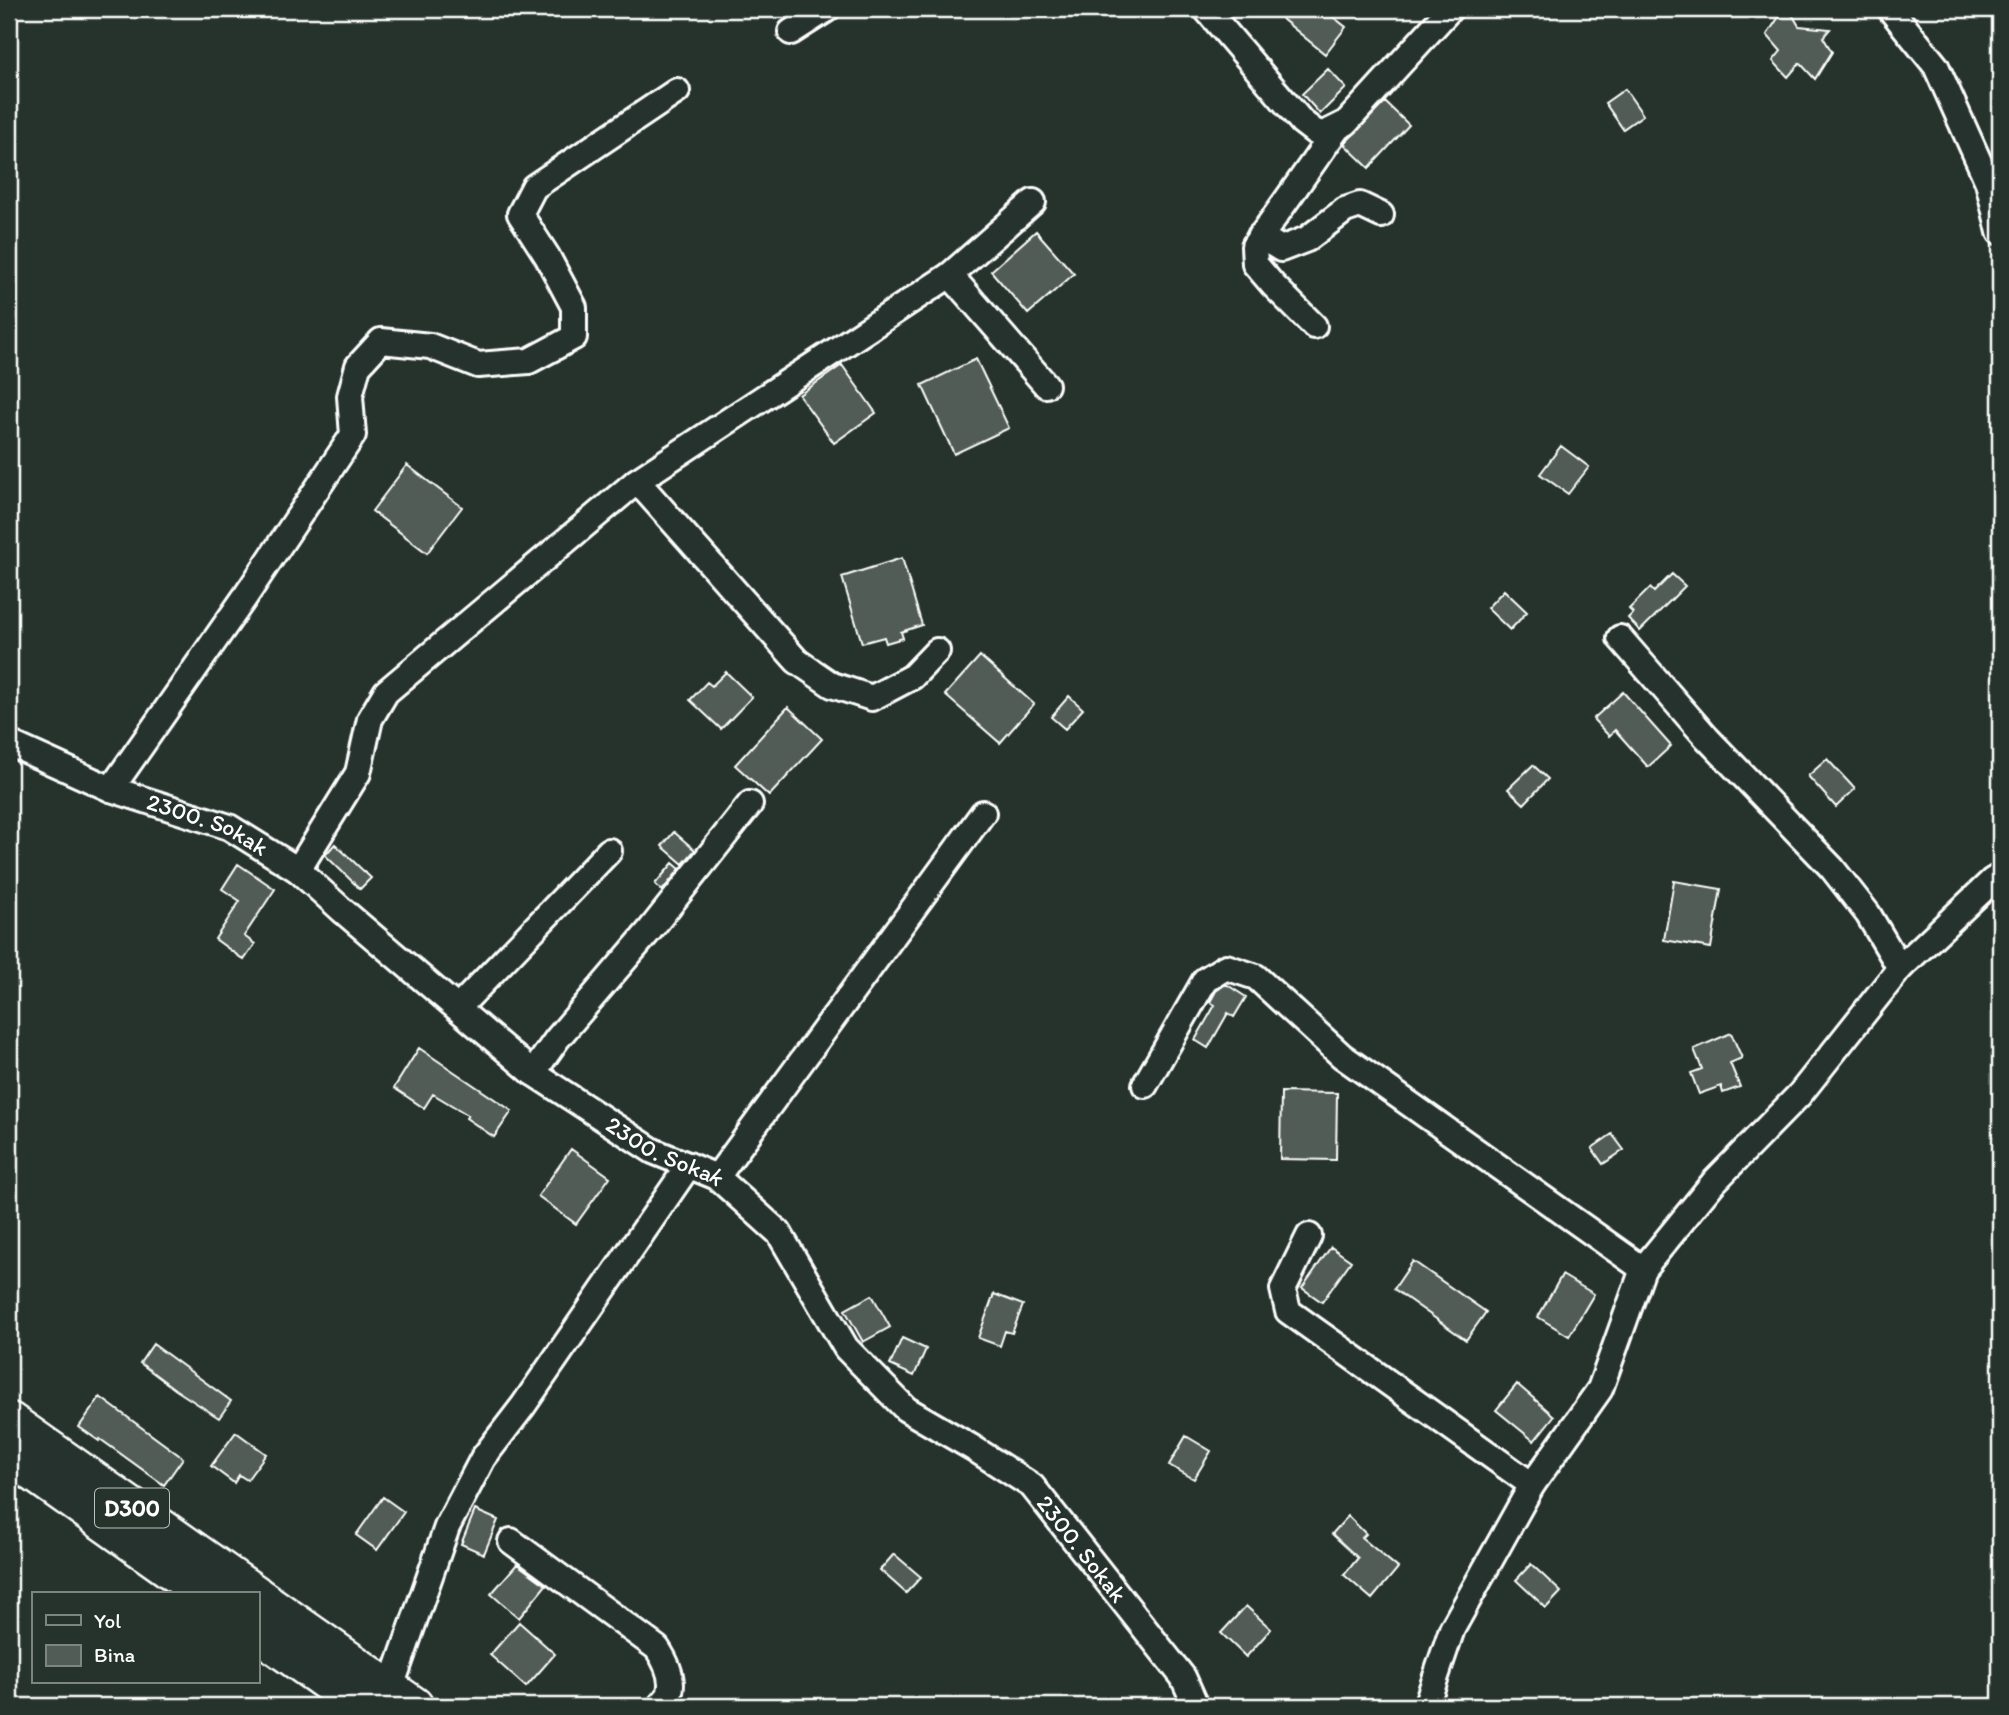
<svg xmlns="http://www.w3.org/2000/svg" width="2009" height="1715" font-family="Itim,sans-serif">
	<rect width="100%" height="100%" fill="#26332d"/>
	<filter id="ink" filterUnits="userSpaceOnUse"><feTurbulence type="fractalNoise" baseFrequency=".0143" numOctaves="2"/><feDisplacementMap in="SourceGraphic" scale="14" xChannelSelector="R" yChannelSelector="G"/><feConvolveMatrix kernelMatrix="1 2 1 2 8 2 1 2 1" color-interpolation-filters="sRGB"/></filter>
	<g filter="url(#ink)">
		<!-- building -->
		<path fill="#515c57" stroke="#fff" stroke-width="2" d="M1288 9H1323L1346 27 1325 54 1281 18Z
			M1784 9H1789L1799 26 1830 29 1823 37 1832 52 1815 79 1800 63 1788 77 1773 61 1781 51 1767 35Z
			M1328 69 1346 88 1320 114 1302 94Z
			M1625 89 1643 115 1623 129 1605 103Z
			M1385 102 1409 125 1369 168 1344 144Z
			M1036 231 1074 274 1028 314 991 271Z
			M976 359 1009 428 954 454 922 385Z
			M842 365 876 413 834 443 799 395Z
			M1561 446 1589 467 1568 494 1540 474Z
			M407 465 462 507 427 553 372 511Z
			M902 558 922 625 901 632 903 638 886 643 884 637 862 643 842 577Z
			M1672 574 1685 586 1640 631 1628 618 1633 613 1629 609 1650 588 1654 592Z
			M1504 590 1527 612 1510 630 1487 608Z
			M980 656 1034 704 1000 743 945 695Z
			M726 672 752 697 721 729 690 700 707 682 712 686Z
			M1623 692 1671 746 1648 767 1615 730 1609 736 1593 719Z
			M1069 696 1083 709 1065 729 1051 717Z
			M788 707 822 739 769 796 735 765Z
			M1827 759 1855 789 1836 807 1808 776Z
			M1533 765 1548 779 1524 804 1508 789Z
			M674 832 695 850 683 864 662 846Z
			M335 844 371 878 360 889 325 855Z
			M673 863 680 869 662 891 655 884Z
			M238 864 275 889 244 936 255 944 244 960 215 939 240 901 222 889Z
			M1674 881 1721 889 1711 948 1664 940Z
			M1226 984 1246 997 1234 1017 1228 1013 1208 1048 1195 1040 1215 1005 1210 1002 1216 991Z
			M1731 1033 1742 1058 1730 1063 1740 1087 1723 1093 1721 1086 1699 1094 1691 1073 1702 1069 1694 1049Z
			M419 1048 512 1111 494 1137 466 1118 468 1115 433 1094 424 1108 394 1088Z
			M1281 1092 1337 1093 1336 1160 1280 1159Z
			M1612 1134 1624 1150 1603 1164 1592 1148Z
			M571 1149 610 1177 576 1224 538 1196Z
			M1331 1247 1351 1261 1322 1302 1302 1288Z
			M1413 1261 1486 1312 1466 1340 1394 1289Z
			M1562 1275 1594 1294 1569 1336 1538 1317Z
			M994 1294 1023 1305 1012 1333 1005 1331 1000 1346 978 1338Z
			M872 1295 890 1327 863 1342 845 1310Z
			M902 1338 926 1349 914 1376 890 1365Z
			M153 1344 231 1401 219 1418 176 1390 140 1363Z
			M1517 1384 1554 1416 1534 1441 1496 1410Z
			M100 1397 183 1458 164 1485 100 1439 99 1441 79 1427Z
			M236 1432 266 1454 247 1480 239 1475 234 1483 211 1466Z
			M1186 1436 1211 1451 1194 1479 1169 1465Z
			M383 1497 404 1512 377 1550 356 1535Z
			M475 1510 498 1520 484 1554 461 1544Z
			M1348 1516 1366 1534 1362 1538 1398 1568 1372 1599 1344 1575 1358 1558 1332 1534Z
			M894 1554 921 1577 906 1593 880 1570Z
			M517 1564 546 1585 519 1618 491 1594Z
			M1531 1564 1561 1592 1546 1608 1516 1580Z
			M1246 1606 1271 1629 1246 1657 1221 1633Z
			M519 1622 555 1654 526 1687 490 1655Z"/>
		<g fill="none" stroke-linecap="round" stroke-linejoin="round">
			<!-- minor casing -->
			<g stroke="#fff" stroke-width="30">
				<g id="minor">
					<path d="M1206 9 1302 122 1315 132 1324 134 1346 123 1450 9"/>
					<path d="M1890 9 1936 66 1988 182 2000 232"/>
					<path d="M791 32 827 9"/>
					<path d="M1260 236 1281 249 1307 239 1345 210 1360 205 1381 215"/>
					<path d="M950 275 1046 385"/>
					<path d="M1314 326 1273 285 1255 264 1254 246 1336 130"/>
					<path d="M637 481 797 661 832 685 872 698 912 677 937 651"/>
					<path d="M1620 638 1707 738 1832 868 1868 914 1900 968"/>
					<path id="s1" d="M9 743 111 789 229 827 298 870 342 910 533 1073 653 1151 717 1177 779 1233 846 1348 906 1409 973 1448 1032 1486 1183 1677 1196 1706"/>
					<path d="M111 789 245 597 353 435 350 396 358 366 381 341 430 346 478 365 529 361 574 337V307L547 256 520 214 534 187 677 91"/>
					<path d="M298 870 358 773 370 719 386 692 637 481 950 275 1033 202"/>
					<path d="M458 1008 609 851"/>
					<path d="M533 1073 557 1039 650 930 750 804"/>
					<path d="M1145 1085 1205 980 1226 967 1256 977 1342 1056 1643 1269"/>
					<path d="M717 1177 983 813"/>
					<path d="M1309 1236 1283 1289 1288 1311 1532 1485"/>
					<path d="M511 1541 657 1648C665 1660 674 1677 670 1692 669 1697 663 1702 660 1706"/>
					<path d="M390 1690 447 1527 483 1458 523 1406 689 1165"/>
					<path d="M1426 1706 1452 1629 1532 1485 1600 1389 1643 1269 1713 1183 1800 1094 1900 968 1992 881 2000 876"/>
				</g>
			</g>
			<!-- highway casing -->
			<g stroke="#fff" stroke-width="42">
				<path id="highway" d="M9 1421 255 1594
					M9 1455 205 1594
					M257 1596 414 1706
					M257 1632 361 1706"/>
			</g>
			<!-- minor -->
			<use href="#minor" stroke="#26332d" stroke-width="24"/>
			<!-- highway -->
			<use href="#highway" stroke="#26332d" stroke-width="37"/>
		</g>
	</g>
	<g text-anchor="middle" stroke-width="5" stroke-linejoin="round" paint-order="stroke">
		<!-- shield labels -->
		<rect fill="#26332d" stroke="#bec2c0" stroke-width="2" x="95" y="1488.5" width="74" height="39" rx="5"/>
		<g font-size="23" font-weight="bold" fill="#fff">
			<text x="132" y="1516">D300</text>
		</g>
		<!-- street labels -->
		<g font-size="24" fill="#fff" stroke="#26332d">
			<text dy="8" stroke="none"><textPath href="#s1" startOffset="215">2300. Sokak</textPath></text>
			<text dy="8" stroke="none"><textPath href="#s1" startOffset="782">2300. Sokak</textPath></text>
			<text dy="8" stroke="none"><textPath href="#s1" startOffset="1370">2300. Sokak</textPath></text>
		</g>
	</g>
	<!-- margin -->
	<rect width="2009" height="1715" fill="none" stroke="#26332d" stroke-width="35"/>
	<rect x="18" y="18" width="1974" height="1680" fill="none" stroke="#fff" stroke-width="2.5" filter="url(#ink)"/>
	<!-- legend -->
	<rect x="32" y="1592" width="228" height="91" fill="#26332d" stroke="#7d8581" stroke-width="2"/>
	<rect x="46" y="1615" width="35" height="10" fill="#26332d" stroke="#7d8581" stroke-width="2"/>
	<text x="94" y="1628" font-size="21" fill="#ffffff">Yol</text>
	<rect x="46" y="1645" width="35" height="21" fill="#515c57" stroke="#7d8581" stroke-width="2"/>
	<text x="94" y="1662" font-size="21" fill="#ffffff">Bina</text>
</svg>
